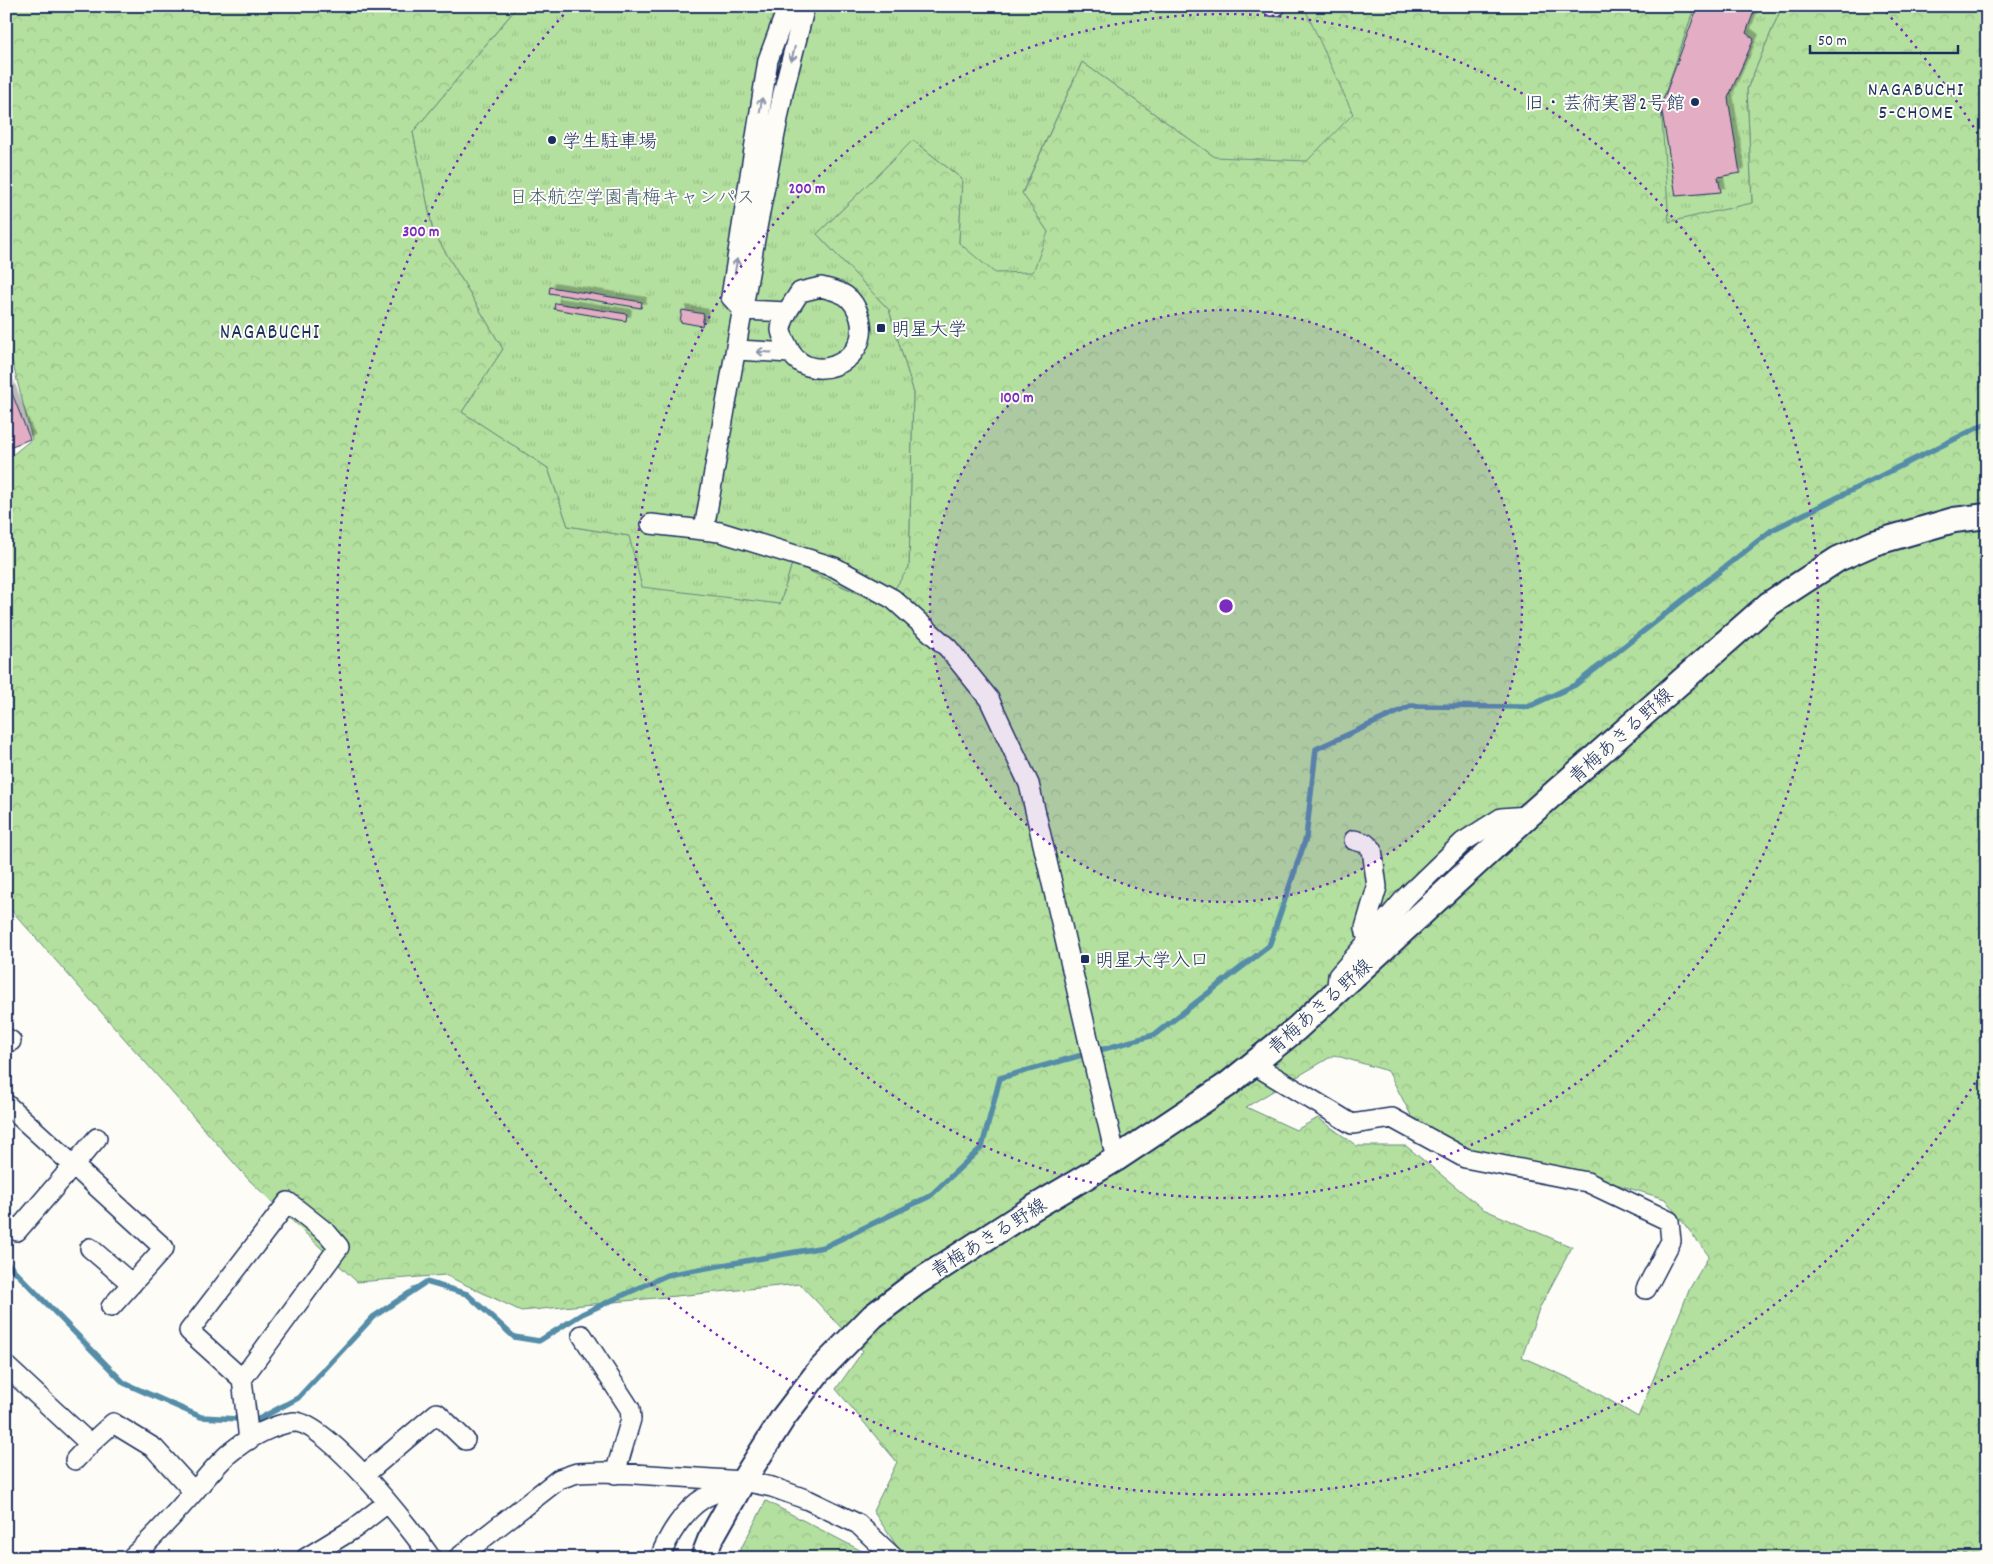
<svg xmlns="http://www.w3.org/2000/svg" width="1993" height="1564" font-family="Dekko,'Klee One',sans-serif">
	<defs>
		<pattern id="forest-crowns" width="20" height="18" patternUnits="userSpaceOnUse" patternTransform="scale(1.25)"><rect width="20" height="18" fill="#b3e09e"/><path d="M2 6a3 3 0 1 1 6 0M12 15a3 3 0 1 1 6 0" fill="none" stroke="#99c08a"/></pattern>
		<pattern id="park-tufts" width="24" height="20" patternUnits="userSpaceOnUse" patternTransform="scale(1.25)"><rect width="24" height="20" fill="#b3e09e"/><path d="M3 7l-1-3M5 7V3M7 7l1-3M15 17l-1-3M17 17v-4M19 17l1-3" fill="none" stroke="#99c08a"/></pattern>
		<filter id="shadow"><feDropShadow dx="4.5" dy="-4.5" stdDeviation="0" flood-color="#0004"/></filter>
	</defs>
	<rect width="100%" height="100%" fill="#fdfcf7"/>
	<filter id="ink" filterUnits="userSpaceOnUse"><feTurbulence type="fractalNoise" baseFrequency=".02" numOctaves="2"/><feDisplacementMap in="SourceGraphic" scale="10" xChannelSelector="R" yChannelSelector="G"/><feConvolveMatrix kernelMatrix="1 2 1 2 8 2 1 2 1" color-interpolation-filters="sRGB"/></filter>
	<g filter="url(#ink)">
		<!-- forest -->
		<path fill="url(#forest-crowns)" stroke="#67887e" fill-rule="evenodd" d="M6 6H518L413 132 433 231 503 349 462 412 548 468 568 526 629 536 780 604 792 563 863 596 909 567 913 390 889 310 817 234 913 140 962 179 959 243 1048 232 1022 194 1082 62 1215 157 1310 6H1695L1661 106 1752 203 1747 89 1782 6H1987V1558H905L873 1511 897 1462 836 1389 863 1351 800 1284 521 1311 445 1275 357 1282 249 1180 6 904V460L32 439 6 337ZM1334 1055 1388 1071 1413 1119 1431 1140 1494 1166 1585 1175 1665 1199 1709 1256 1690 1288 1638 1417 1580 1383 1522 1357 1539 1309 1572 1247 1483 1209 1406 1146H1357L1318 1118 1296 1130 1246 1107Z
			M766 1501 875 1558H736Z"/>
		<!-- park -->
		<path fill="url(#park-tufts)" stroke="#67887e" d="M518 6H1310L1306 11 1353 114 1307 161 1215 157 1082 62 1022 193 1048 232 1033 272 995 273 959 243 962 179 913 140 817 234 889 310 913 390 909 567 884 605 792 563 780 604 642 587 629 536 568 526 548 468 462 412 503 349 433 231 413 132Z
			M1695 6H1782L1747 89 1752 203 1669 222 1661 106Z"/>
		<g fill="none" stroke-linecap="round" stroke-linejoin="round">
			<!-- stream -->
			<path stroke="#558da8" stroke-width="5.5" d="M6 1262 124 1383 201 1417 257 1420 298 1398 373 1317 426 1282 467 1294 514 1337 539 1341 582 1314 667 1275 824 1247 930 1196 982 1147 1000 1078 1154 1035 1269 946 1306 838 1316 749 1411 706 1528 707 1575 685 1772 530 1987 423"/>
		</g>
		<!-- building -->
		<path fill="#e3adc3" stroke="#1b2f5e" filter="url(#shadow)" d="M1698 6H1756L1746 33 1754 39 1728 98 1740 173 1718 177 1721 192 1676 196 1661 106Z
			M550 287 642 302 641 308 549 293Z
			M555 303 627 314 626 321 554 309Z
			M682 310 704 314 702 326 680 322Z
			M6 378 30 439 7 448 6 445Z"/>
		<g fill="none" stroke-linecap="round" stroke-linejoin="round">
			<!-- minor casing -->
			<g stroke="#1b2f5e" stroke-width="22">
				<path id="minor" d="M1272 6H1276
					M821 287C842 292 853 295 860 318 872 365 804 389 787 345 785 341 781 334 781 330 782 317 793 303 800 292Z
					M787 312 743 310 731 297 768 60 788 6
					M737 350 790 353
					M651 524 720 532 834 567 893 599 948 648 989 699 1029 784 1116 1159
					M704 529 758 222 783 93 805 6
					M1354 840 1365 843 1372 849 1377 887 1365 928 1368 942
					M1337 986 1338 976 1407 896 1463 842 1501 818 1528 816
					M6 1038 11 1041
					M1253 1064 1352 1124 1392 1118 1465 1158 1587 1182 1669 1221 1671 1241 1646 1289
					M6 1104 164 1248 111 1307
					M6 1224 17 1231 97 1138
					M90 1248 132 1284
					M582 1335 630 1409 631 1419 615 1474
					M6 1366 90 1444 113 1423 154 1448 194 1492
					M242 1379 189 1331 288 1202 327 1233 339 1247 242 1379 249 1440
					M75 1460 90 1444
					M364 1475 437 1413 465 1440
					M131 1558C154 1538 174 1514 194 1492 206 1478 218 1462 232 1451 248 1438 274 1424 294 1422 325 1420 413 1531 431 1558
					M306 1558 355 1528 387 1503
					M458 1558 559 1479 577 1473 604 1472 743 1481 772 1487 808 1500 858 1524 894 1558
					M660 1558C667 1537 684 1510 704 1498 715 1492 728 1488 740 1483"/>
			</g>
			<!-- major casing -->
			<g stroke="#1b2f5e" stroke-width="28">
				<path id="major" d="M703 1558 710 1540 743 1481 783 1418 818 1372 873 1316 915 1284 1033 1208 1116 1159 1227 1085 1253 1064 1296 1029 1528 816 1769 604 1838 559 1874 543 1954 520 1987 516"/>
			</g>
			<!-- path -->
			<path stroke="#1b2f5e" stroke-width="3" stroke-dasharray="5 4" stroke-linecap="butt" d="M1910 1558 1923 1552 1981 1556 1987 1554"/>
			<!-- minor -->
			<use href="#minor" stroke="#fdfcf7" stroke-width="19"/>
			<!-- major -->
			<use href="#major" stroke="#fdfcf7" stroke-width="24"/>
		</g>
		<!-- one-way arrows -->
		<defs><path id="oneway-shaft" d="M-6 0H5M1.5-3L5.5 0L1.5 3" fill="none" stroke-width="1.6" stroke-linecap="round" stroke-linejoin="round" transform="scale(1.25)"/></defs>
		<g stroke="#8c96aa">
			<use href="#oneway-shaft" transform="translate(793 54) rotate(104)"/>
			<use href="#oneway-shaft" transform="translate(761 105) rotate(-81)"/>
			<use href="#oneway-shaft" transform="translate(736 266) rotate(-81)"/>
			<use href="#oneway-shaft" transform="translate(764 352) rotate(-177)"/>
		</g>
	</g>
	<!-- distance rings -->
	<circle cx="1226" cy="606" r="296" fill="#7b2cbf" fill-opacity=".12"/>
	<g fill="none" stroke="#7b2cbf" stroke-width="2.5" stroke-dasharray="2.5 5">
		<circle cx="1226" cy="606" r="296"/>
		<circle cx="1226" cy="606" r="592"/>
		<path d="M1983 1070A888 888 0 1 1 566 12M1886 12A888 888 0 0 1 1983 142"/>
	</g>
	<!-- markers -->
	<g fill="#1b2f5e" stroke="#fdfcf7" stroke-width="2">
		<circle cx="1695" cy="102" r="5"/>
		<circle cx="552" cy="140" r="5"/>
		<rect x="876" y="323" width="10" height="10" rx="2.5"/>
		<rect x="1080" y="954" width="10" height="10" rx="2.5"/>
	</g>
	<g text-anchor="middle" stroke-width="4" stroke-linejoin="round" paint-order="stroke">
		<!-- poi labels -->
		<g font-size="19" fill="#1b2f5e" stroke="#fdfcf7" text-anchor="start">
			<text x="1685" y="109" text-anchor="end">旧・芸術実習2号館</text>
			<text x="562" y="147">学生駐車場</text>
			<text x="891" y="335">明星大学</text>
			<text x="1095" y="966">明星大学入口</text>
		</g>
		<!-- park labels -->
		<g font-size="19" fill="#415b6e" stroke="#fdfcf7">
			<text x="632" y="203">日本航空学園青梅キャンパス</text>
		</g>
		<!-- street labels -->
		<g font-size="19" fill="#1b2f5e" stroke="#fdfcf7">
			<text transform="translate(1620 735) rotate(-42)" y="7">青梅あきる野線</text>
			<text transform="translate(1319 1006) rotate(-42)" y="7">青梅あきる野線</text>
			<text transform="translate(988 1237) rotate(-32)" y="7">青梅あきる野線</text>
		</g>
		<!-- neighbourhood labels -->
		<g font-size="20" letter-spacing="1" fill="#1b2f5e" stroke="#fdfcf7">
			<text x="1916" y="95">NAGABUCHI<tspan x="1916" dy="23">5-CHOME</tspan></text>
		</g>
		<!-- quarter labels -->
		<g font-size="21" letter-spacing="1" fill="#1b2f5e" stroke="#fdfcf7">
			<text x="270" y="338">NAGABUCHI</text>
		</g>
	</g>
	<circle cx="1226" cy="606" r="8" fill="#7b2cbf" stroke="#fdfcf7" stroke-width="2.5"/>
	<g font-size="15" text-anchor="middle" font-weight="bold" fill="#7b2cbf" stroke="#fdfcf7" stroke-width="4" stroke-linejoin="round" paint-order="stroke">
		<text x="807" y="193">200 m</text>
		<text x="421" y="236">300 m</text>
		<text x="1017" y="402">100 m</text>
	</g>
	<!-- margin -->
	<rect width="1993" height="1564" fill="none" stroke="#fdfcf7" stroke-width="25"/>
	<rect x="12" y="12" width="1968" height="1539" fill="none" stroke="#1b2f5e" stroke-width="2" filter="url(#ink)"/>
	<!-- scale -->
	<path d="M1810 45v8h148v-8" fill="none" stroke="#1b2f5e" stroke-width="2.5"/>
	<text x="1818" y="45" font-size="15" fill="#1b2f5e" stroke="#fdfcf7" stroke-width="4" paint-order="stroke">50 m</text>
</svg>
